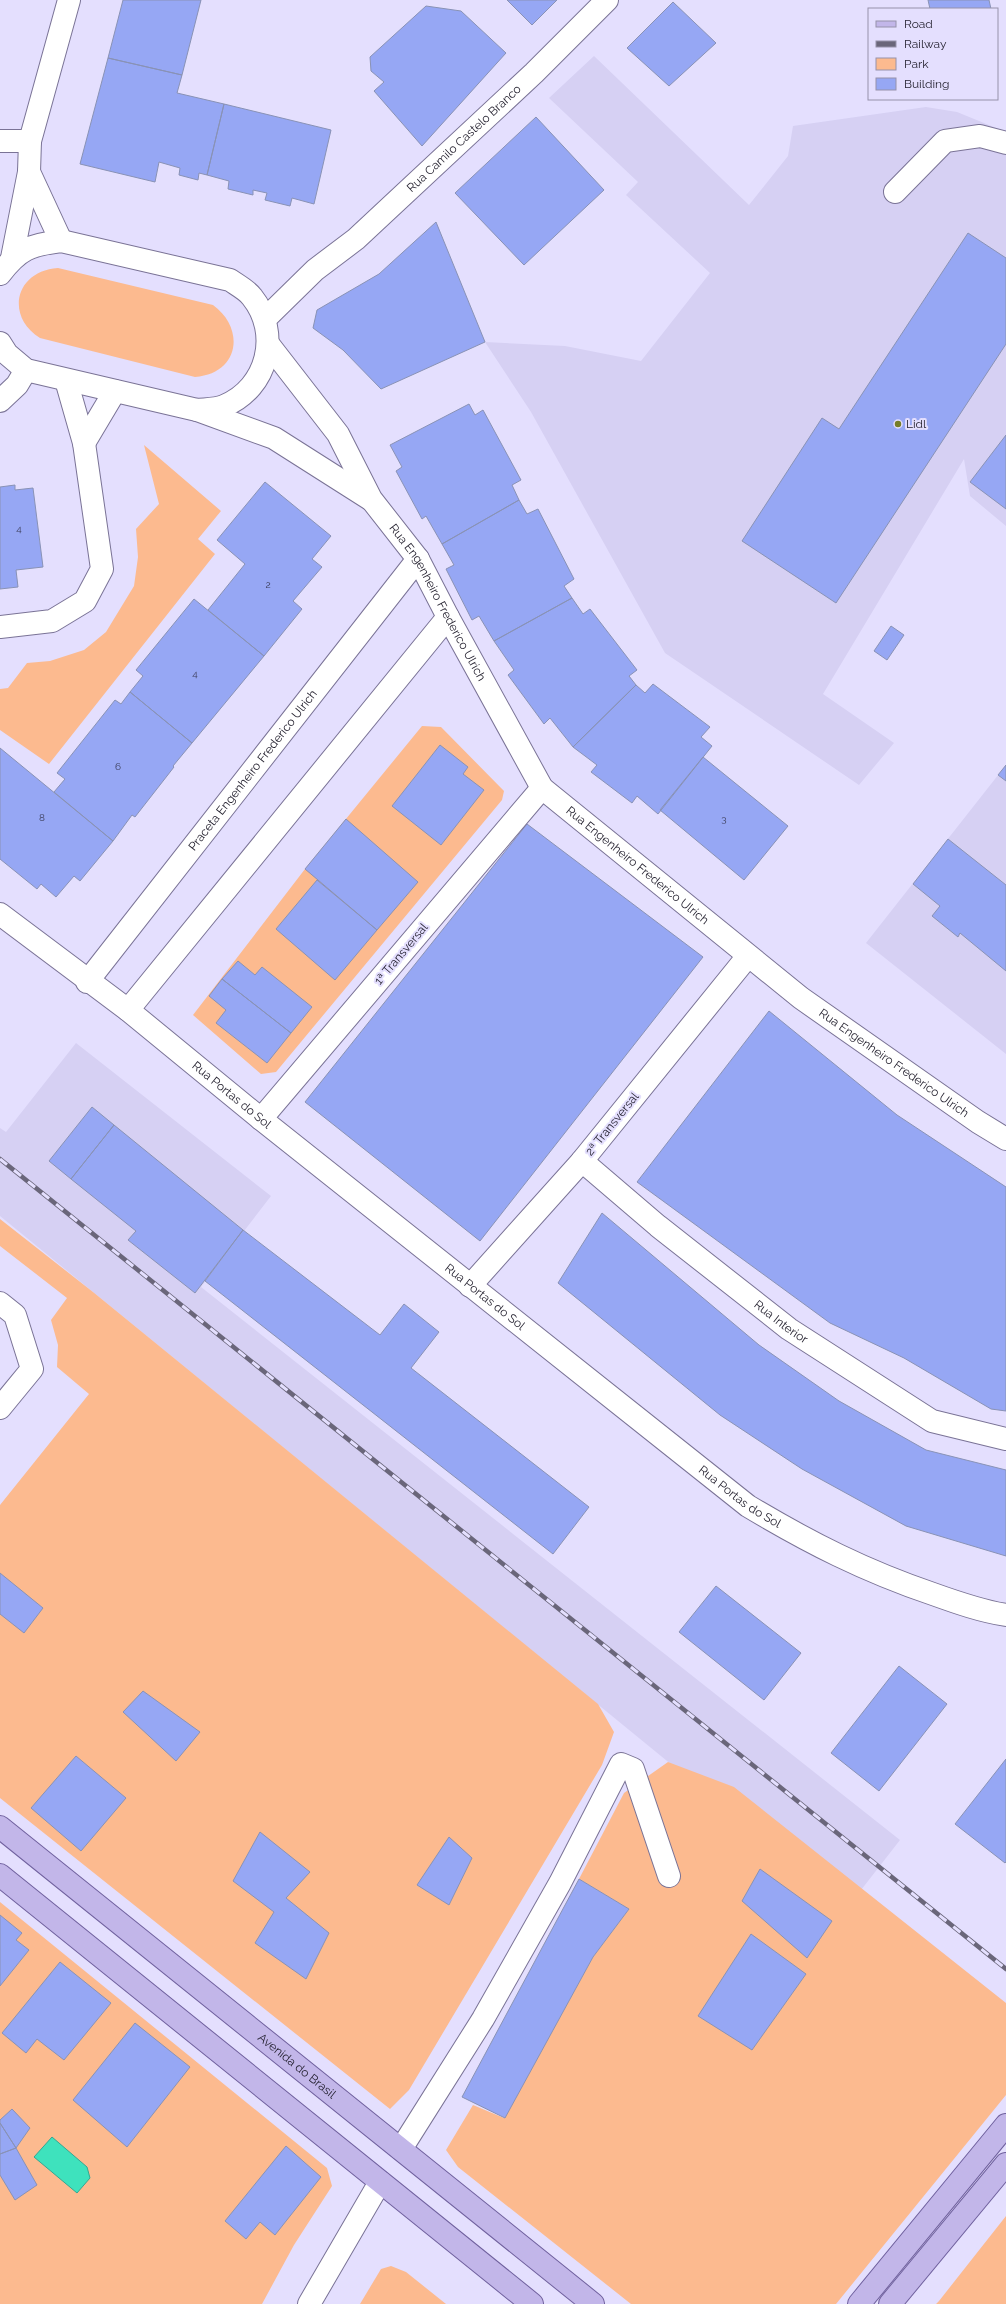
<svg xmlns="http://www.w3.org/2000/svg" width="1006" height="2304" font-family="Raleway,sans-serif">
	<rect width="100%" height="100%" fill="#e4dffe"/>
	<!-- built -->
	<path fill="#d6d0f3" d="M594 56 749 205 788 156 793 126 926 107 957 112 1006 132V526L970 496 964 459 823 694 894 743 859 785 665 653 531 412 485 342 565 346 641 361 710 273 626 195 638 182 549 98Z
		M1006 765V1054L866 943Z
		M76 1043 271 1196 201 1287 900 1840 847 1908 0 1216V1128L6 1132Z"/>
	<!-- green -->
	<path fill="#fcba8f" d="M58 268 213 305C246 329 239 374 195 377L40 338C5 316 15 271 58 268Z
		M144 445 221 511 198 539 215 554 49 764 0 730V689L8 688 27 663 50 661 84 650 106 632 134 586 138 557 136 529 159 504Z
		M422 726 441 727 504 791 502 800 276 1072 261 1074 193 1015 305 869Z
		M0 1219 93 1292 598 1704 614 1732 602 1765 409 2090 390 2109 0 1798V1505L89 1394 57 1367 58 1345 51 1320 67 1298 0 1246Z
		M668 1762 734 1787 1006 2003V2095L836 2304H631L458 2167 446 2150 473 2105 504 2118 593 1957 629 1909 579 1879 624 1793Z
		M0 1902 327 2168 332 2186 294 2245 262 2304H0Z
		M1006 2216V2304H936L939 2301Z
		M391 2266 406 2272 446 2304H360L381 2269Z"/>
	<!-- water -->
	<path fill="#3ee2bd" stroke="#35a792" d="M52 2137 87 2167 90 2178 77 2193 34 2157Z"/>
	<!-- building -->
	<path fill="#96a7f4" stroke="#8992b5" d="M123 0H201L182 75 108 58Z
		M507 0H557L532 25Z
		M928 0H989L991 9H930Z
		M673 2 716 43 669 86 627 48Z
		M426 6 461 11 506 53 422 146 374 91 384 82 371 71 370 57Z
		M108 58 182 75 177 93 224 104 207 175 199 173 198 180 179 175 180 168 159 162 155 182 80 164Z
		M224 104 331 130 314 204 292 198 290 206 265 200 267 193 253 190V195L228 189 229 181 207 175Z
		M536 117 604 190 524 265 455 193Z
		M436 222 485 342 381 389 343 350 313 328 317 310 379 274Z
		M968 233 1006 258V344L836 603 742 541 822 418 839 429Z
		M469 404 475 415 483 410 521 480 512 485 519 500 442 544 426 516 422 519 396 471 402 467 390 445Z
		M1006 435V509L970 482Z
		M265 482 331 536 312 559 322 567 293 601 302 609 264 656 208 610 245 564 217 540Z
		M15 485V490L33 488 43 567 16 570 18 587 0 589V487Z
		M519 500 527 514 538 509 574 579 564 586 572 598 494 641 479 616 472 620 446 569 454 565 442 544Z
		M572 598 583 614 590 609 637 670 629 676 636 685 573 747 550 718 544 724 508 675 514 670 494 641Z
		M194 599 264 656 192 743 130 692 143 676 136 670Z
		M891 626 904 635 887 660 874 651Z
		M653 684 710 727 701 737 712 746 658 814 637 796 632 803 591 772 597 765 573 747 636 685 645 693Z
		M130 692 192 743 173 766 174 767 135 817 132 815 113 841 54 792 65 779 57 773 115 700 121 704Z
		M440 745 468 767 463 774 484 790 441 845 392 806Z
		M0 748 113 841 80 881 74 876 56 897 41 884 37 889 0 859Z
		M703 757 788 826 744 880 660 810Z
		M1006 765V781L998 775Z
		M346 819 418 882 377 930 305 869Z
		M527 824 703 957 480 1241 305 1102Z
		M948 839 1006 885V971L960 933 958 937 932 916 940 906 913 884Z
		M317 880 377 930 335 980 276 929Z
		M238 961 255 975 262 967 312 1007 291 1033 222 979Z
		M222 979 291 1033 267 1063 216 1023 226 1010 209 996Z
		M769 1011 897 1115 1006 1187V1411L991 1409 904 1358 830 1323 637 1182Z
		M92 1107 114 1125 71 1179 49 1161Z
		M114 1125 243 1230 195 1293 128 1240 136 1231 71 1179Z
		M602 1213 759 1345 839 1401 926 1450 1006 1470V1556L906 1526 802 1469 720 1415 558 1283Z
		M243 1230 380 1335 404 1304 439 1332 411 1368 589 1507 553 1554 205 1281Z
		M0 1573 43 1608 24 1633 0 1614Z
		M716 1586 801 1653 764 1700 679 1632Z
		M899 1666 947 1704 879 1791 831 1753Z
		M143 1691 200 1732 176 1761 123 1712Z
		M76 1756 126 1798 81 1851 31 1808Z
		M1006 1759V1862L1005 1863 955 1824Z
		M260 1832 310 1872 286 1898 329 1933 306 1979 255 1943 274 1912 233 1881Z
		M449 1837 472 1858 449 1905 417 1885Z
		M760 1869 832 1921 807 1958 742 1901Z
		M579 1879 629 1909 593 1957 505 2118 462 2097Z
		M0 1915 22 1933 16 1940 29 1950 0 1986Z
		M751 1934 806 1974 752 2050 698 2016Z
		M60 1962 111 2003 64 2060 37 2039 26 2053 2 2033Z
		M135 2023 190 2067 127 2147 73 2100Z
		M12 2109 30 2128 16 2148 0 2123V2120Z
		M0 2123 16 2148 0 2154Z
		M286 2146 321 2177 275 2235 260 2222 246 2239 225 2221Z
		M16 2148 37 2185 15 2200 0 2175V2154Z"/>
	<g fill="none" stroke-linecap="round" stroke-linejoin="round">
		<!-- service casing -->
		<g stroke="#7a7396" stroke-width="24">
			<path id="service" d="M0 1303 15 1315 32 1369 0 1408"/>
		</g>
		<!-- pedestrian casing -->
		<g stroke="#7a7396" stroke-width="24">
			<path id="pedestrian" d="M895 192 945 141 980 136 1006 143"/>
		</g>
		<!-- minor casing -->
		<g stroke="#7a7396" stroke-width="24">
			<g id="minor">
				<path d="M0 141H30"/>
				<path d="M29 172 61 241"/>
				<path d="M12 258 29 172 30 141 69 0"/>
				<path id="s1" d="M269 345 338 434 371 499 418 559 448 617 542 788 801 998 978 1122 1006 1139"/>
				<path d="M0 401 17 385 26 370"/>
				<path d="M197 410 274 438 370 499"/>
				<path d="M84 443 115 391"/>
				<path d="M0 627 52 621 85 601 102 569 84 443 66 380"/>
				<path id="s2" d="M0 914 128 1010 261 1119 748 1506C810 1543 865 1571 933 1594 958 1603 981 1611 1006 1615"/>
				<path id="s3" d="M87 982 418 559"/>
				<path d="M128 1010 448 617"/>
				<path d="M261 1119 542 788"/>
				<path id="s4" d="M582 1161 658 1226 789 1329 932 1421 1006 1439"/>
				<path d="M470 1286 582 1161 748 956"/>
				<path d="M401 2149 483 2019 560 1883 621 1764 633 1769 669 1876"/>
				<path d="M309 2304 380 2182"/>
			</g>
		</g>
		<!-- secondary casing -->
		<g stroke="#7a7396" stroke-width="24">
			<g id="secondary">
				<path d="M0 274C19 249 30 245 61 241L230 280C237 285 247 290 252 297 281 333 268 388 224 406 217 409 206 409 197 410L26 370 7 354 0 343"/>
				<path id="s5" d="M265 319 315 270 356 239 386 211 534 73 607 0"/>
			</g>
		</g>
		<!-- primary casing -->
		<g stroke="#70619e" stroke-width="24">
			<g id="primary">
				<path id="s6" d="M0 1827 593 2304"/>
				<path d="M0 1875 532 2304"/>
				<path d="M859 2304 1006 2125"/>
				<path d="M890 2304 1006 2164"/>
			</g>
		</g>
		<!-- service -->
		<use href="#service" stroke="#fff" stroke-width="22"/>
		<!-- pedestrian -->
		<use href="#pedestrian" stroke="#fff" stroke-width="22"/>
		<!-- minor -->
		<use href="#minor" stroke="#fff" stroke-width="22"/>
		<!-- secondary -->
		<use href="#secondary" stroke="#fff" stroke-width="22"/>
		<!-- primary -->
		<use href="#primary" stroke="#c2b6e9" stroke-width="22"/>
		<!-- rail casing -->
		<g stroke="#6a667a" stroke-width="4.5">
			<path id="rail" d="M0 1159 1006 1969"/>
		</g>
		<!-- rail -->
		<use href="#rail" stroke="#e4dffe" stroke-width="3" stroke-dasharray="9" stroke-linecap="butt"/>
	</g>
	<!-- markers -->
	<circle fill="#767d28" stroke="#e4dffe" stroke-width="1.5" cx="898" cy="424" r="4"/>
	<g text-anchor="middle" stroke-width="4" stroke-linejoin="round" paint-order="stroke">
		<!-- number labels -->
		<g font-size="10" fill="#3e405e">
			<text x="19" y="532">4</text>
			<text x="268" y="588">2</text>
			<text x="195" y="677">4</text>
			<text x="118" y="770">6</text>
			<text x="42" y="821">8</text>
			<text x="724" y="822">3</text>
		</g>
		<!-- street labels -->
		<g font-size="12" fill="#211e2c" stroke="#e4dffe">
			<text dy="4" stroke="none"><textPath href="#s5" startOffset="269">Rua Camilo Castelo Branco</textPath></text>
			<text dy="4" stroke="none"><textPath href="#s1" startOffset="309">Rua Engenheiro Frederico Ulrich</textPath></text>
			<text dy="4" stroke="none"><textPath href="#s3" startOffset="269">Praceta Engenheiro Frederico Ulrich</textPath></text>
			<text dy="4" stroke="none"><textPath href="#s1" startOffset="645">Rua Engenheiro Frederico Ulrich</textPath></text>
			<text transform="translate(401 954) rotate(-50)" y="4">1ª Transversal</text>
			<text dy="4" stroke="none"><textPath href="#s1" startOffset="969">Rua Engenheiro Frederico Ulrich</textPath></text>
			<text dy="4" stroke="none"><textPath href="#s2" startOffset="294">Rua Portas do Sol</textPath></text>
			<text transform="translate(612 1124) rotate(-51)" y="4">2ª Transversal</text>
			<text dy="4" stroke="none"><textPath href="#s2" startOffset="618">Rua Portas do Sol</textPath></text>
			<text dy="4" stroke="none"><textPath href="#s4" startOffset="256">Rua Interior</textPath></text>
			<text dy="4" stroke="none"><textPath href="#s2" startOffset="942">Rua Portas do Sol</textPath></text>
			<text dy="4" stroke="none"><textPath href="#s6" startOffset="381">Avenida do Brasil</textPath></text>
		</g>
		<!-- poi labels -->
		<g font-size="12" fill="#211e2c" stroke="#e4dffe" text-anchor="start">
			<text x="906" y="428">Lidl</text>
		</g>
	</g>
	<!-- legend -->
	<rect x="868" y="8" width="130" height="92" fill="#e4dffe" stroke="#9692aa"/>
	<rect x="876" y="21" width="20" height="6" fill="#c2b6e9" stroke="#9692aa"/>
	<text x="904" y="28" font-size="12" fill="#211e2c">Road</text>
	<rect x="876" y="41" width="20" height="6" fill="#6a667a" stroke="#9692aa"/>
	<text x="904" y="48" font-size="12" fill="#211e2c">Railway</text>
	<rect x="876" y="58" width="20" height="12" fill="#fcba8f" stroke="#9692aa"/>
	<text x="904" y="68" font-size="12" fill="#211e2c">Park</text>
	<rect x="876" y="78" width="20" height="12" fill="#96a7f4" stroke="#9692aa"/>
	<text x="904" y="88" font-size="12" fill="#211e2c">Building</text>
</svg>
